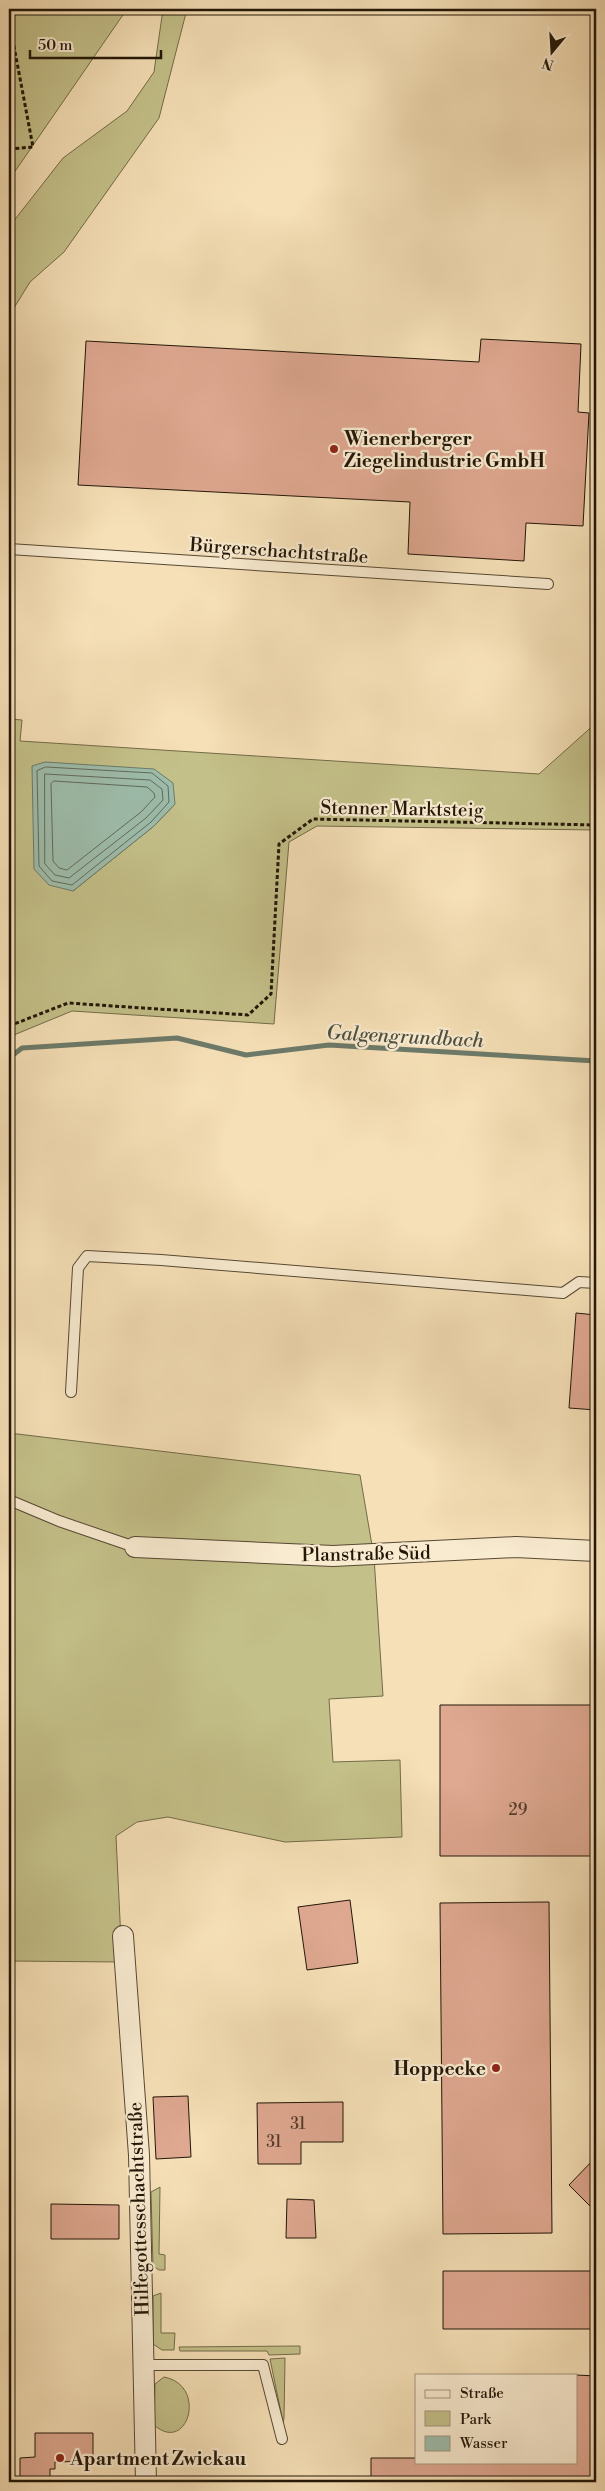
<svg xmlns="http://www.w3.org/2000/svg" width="605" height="2491" font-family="'Libre Bodoni',serif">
	<rect width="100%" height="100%" fill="#f6e0b7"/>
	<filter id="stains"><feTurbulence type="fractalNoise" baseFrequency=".004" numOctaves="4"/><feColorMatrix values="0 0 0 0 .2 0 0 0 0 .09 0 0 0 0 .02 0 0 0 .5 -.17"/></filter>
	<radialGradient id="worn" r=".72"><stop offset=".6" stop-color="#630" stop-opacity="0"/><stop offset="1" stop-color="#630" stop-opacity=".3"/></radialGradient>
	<!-- green -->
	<path fill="#c4c089" stroke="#736b48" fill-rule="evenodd" d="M9 9H127L9 180Z
		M163 9H187L159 118 64 252 30 282 9 316V227L63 158 127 111 154 72Z
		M9 719 22 720 20 741 539 774 596 723V830L317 826 289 842 274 1024 72 1011 9 1037ZM175 804 154 826 73 891Z
		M9 1433 360 1475 374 1557 383 1696 329 1699 333 1762 400 1760 402 1837 285 1842 168 1817 137 1822 116 1836 122 1962 9 1961Z
		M160 2187 159 2254 165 2255V2270H159L153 2266 151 2192Z
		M161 2293V2333H175L174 2350H162L153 2344V2296Z
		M300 2346V2354L269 2355 267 2351H180L179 2347Z
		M285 2358 284 2419 283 2422 270 2359Z
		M164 2377C208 2385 188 2455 154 2425L155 2384Z"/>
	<!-- water -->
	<path fill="#9dbdac" stroke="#6c7a6a" d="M45 762 154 769 173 783 175 804 154 826 73 891 49 885 34 869 32 766Z"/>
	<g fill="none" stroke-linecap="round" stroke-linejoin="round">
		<!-- shore -->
		<path stroke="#606a5a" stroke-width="1" d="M46 767 152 773 168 786 169 802 151 822 72 885 52 881 39 866 37 771Z
			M45 774 150 780 162 789 163 800 146 818 69 878 55 875 45 864Z
			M54 781 147 787 154 793 155 797 141 812 67 870 59 868 53 861 51 784Z"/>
		<!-- stream -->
		<path stroke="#6c7a6a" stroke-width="5" d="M9 1058 22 1048 177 1038 246 1055 329 1045 596 1061"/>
	</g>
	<!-- building -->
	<path fill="#dfa891" stroke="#221608" d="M481 339 581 344 578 412 589 413 583 526 526 523 524 561 408 554 410 502 78 485 86 341 479 362Z
		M576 1313 596 1315V1410L569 1408Z
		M440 1705H596V1856H440Z
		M350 1900 358 1963 307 1970 298 1907Z
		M549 1902 552 2233 443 2234 440 1903Z
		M188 2096 191 2157 156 2159 153 2097Z
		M343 2102V2142H301V2164H258L257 2103Z
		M596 2157V2212L569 2185Z
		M287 2199 314 2200 316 2238H286Z
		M51 2204 119 2205V2239H51Z
		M443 2271H596V2329H443Z
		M576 2375 596 2376V2482H371V2458H416V2462H576Z
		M35 2433H93V2461L55 2462V2469H50V2482H20V2458L35 2457Z"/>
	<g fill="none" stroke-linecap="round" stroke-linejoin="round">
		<!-- service casing -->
		<g stroke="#574834" stroke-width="12">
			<path id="service" d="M9 549 548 584
				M71 1392 78 1268 87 1256 161 1260 563 1293 579 1282 596 1283
				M9 1500 59 1521 135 1547
				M143 2365H263L282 2439"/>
		</g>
		<!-- minor casing -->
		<g stroke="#574834" stroke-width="22">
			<path id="minor" d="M135 1547 333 1556 516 1547 596 1551
				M123 1936 139 2155 146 2482"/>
		</g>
		<!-- path -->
		<path stroke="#221608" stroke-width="3" stroke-dasharray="4 2.5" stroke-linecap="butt" d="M9 20 33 147 9 149
			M9 1026 68 1003 248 1015 271 994 279 844 313 819 596 825"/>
		<!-- service -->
		<use href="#service" stroke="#f9ebd0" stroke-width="10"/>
		<!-- minor -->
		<use href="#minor" stroke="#f9ebd0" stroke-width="20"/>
	</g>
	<!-- markers -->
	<g fill="#8f2418" stroke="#f9ebd0" stroke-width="2">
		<circle cx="334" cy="449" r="5"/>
		<circle cx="496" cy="2068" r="5"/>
		<circle cx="60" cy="2458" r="5"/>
	</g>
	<g text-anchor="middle" stroke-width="4.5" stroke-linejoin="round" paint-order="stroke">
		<!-- number labels -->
		<g font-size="16" fill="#513a2a">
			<text x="518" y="1815">29</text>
			<text x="298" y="2129">31</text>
			<text x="274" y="2147">31</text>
		</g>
		<!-- poi labels -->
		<g font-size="19" font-weight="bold" fill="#221608" stroke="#f9ebd0" text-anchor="start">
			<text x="344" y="445">Wienerberger<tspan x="344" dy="22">Ziegelindustrie GmbH</tspan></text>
			<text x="486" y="2075" text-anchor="end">Hoppecke</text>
			<text x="70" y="2465">Apartment Zwickau</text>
		</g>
		<!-- street labels -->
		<g font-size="19" fill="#221608" stroke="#f9ebd0">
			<text transform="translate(279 550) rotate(4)" y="7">Bürgerschachtstraße</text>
			<text transform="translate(402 808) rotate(1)" y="7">Stenner Marktsteig</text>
			<text transform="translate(366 1553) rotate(-1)" y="7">Planstraße Süd</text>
			<text transform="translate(138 2209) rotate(-92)" y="7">Hilfegottesschachtstraße</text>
		</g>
		<!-- water labels -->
		<g font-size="20" font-style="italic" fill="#4d5041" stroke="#f9ebd0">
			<text transform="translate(405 1036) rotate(3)" y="7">Galgengrundbach</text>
		</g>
	</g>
	<!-- margin -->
	<rect width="605" height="2491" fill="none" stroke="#f6e0b7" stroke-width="30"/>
	<rect x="10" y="10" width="585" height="2471" fill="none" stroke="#221608" stroke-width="2.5"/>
	<rect x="15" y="15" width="575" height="2461" fill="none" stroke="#221608"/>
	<!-- legend -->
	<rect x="415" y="2374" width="162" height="90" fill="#f9ebd0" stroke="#a39680"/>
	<rect x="425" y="2390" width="25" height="8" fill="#f9ebd0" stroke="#a39680"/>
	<text x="460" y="2398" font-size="15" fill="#221608">Straße</text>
	<rect x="425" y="2411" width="25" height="15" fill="#c4c089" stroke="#a39680"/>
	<text x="460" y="2424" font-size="15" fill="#221608">Park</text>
	<rect x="425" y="2436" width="25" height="15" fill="#9dbdac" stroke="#a39680"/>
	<text x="460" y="2448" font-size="15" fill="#221608">Wasser</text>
	<!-- north arrow -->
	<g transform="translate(552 52) rotate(198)" stroke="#f9ebd0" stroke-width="4" paint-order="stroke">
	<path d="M0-4L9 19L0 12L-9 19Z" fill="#221608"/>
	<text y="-8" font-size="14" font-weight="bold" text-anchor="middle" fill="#221608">N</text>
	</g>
	<!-- scale -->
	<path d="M30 50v8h131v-8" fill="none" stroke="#221608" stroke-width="2.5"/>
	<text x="38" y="50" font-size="15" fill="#221608" stroke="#f9ebd0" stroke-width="4" paint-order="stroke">50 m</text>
	<rect width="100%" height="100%" filter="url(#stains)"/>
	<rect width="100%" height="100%" fill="url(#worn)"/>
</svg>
